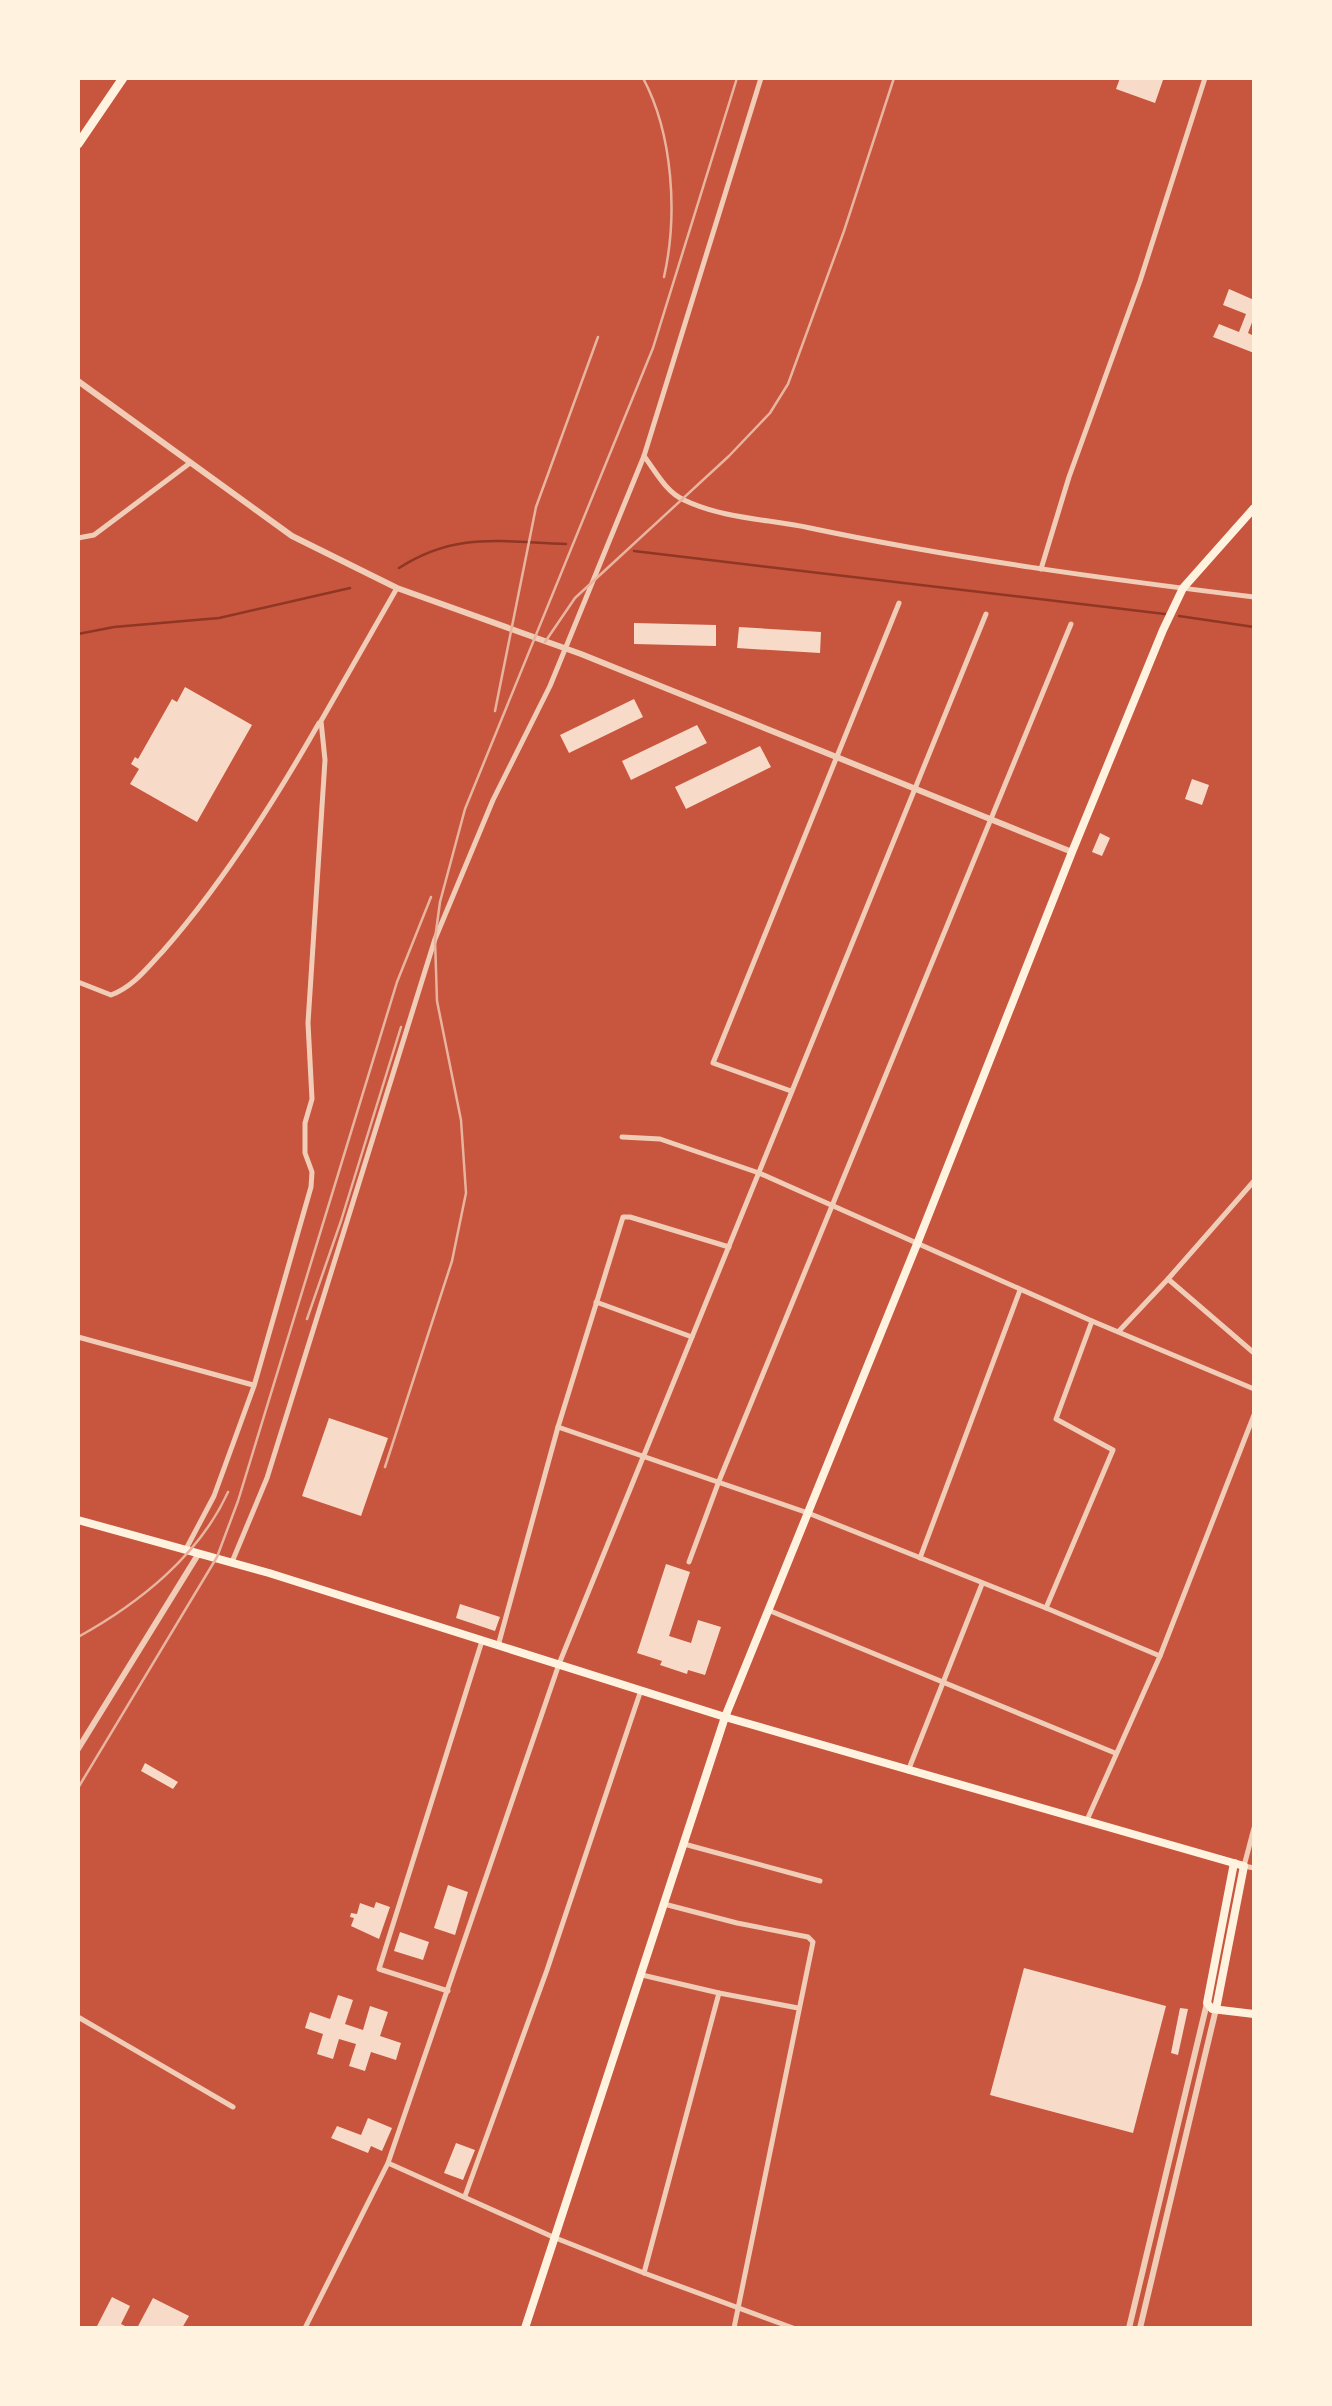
<svg xmlns="http://www.w3.org/2000/svg" width="1332" height="2406" font-family="'Roboto Condensed',sans-serif">
<rect width="100%" height="100%" fill="#c8553d"/>
<g fill="none" stroke-linecap="round" stroke-linejoin="round">
<g stroke="#8f3625" stroke-width="2.5">
<path d="M 634,551 L 1165,614"/>
<path d="M 399,568 C 456,531 502,542 566,544"/>
<path d="M 1179,616 L 1254,627"/>
<path d="M 78,634 L 114,627 L 219,618 L 350,588"/>
</g>
</g>
<g fill="#f7dbc8">
<path d="M 1120,78 L 1155,78 L 1163,80 L 1155,103 L 1116,89 Z"/>
<path d="M 1229,289 L 1254,300 L 1254,317 L 1248,333 L 1254,336 L 1254,353 L 1213,337 L 1219,324 L 1239,332 L 1246,314 L 1223,305 Z"/>
<path d="M 634,623 L 716,625 L 716,646 L 634,644 Z"/>
<path d="M 739,627 L 821,632 L 820,653 L 737,648 Z"/>
<path d="M 185,687 L 252,725 L 197,822 L 130,784 L 139,769 L 131,764 L 135,757 L 138,759 L 172,699 L 177,702 Z"/>
<path d="M 634,699 L 643,717 L 569,753 L 560,735 Z"/>
<path d="M 697,725 L 707,743 L 631,780 L 622,761 Z"/>
<path d="M 760,746 L 771,767 L 686,809 L 675,787 Z"/>
<path d="M 1192,779 L 1209,785 L 1202,805 L 1185,799 Z"/>
<path d="M 1100,833 L 1110,838 L 1102,856 L 1092,852 Z"/>
<path d="M 329,1418 L 388,1438 L 361,1516 L 302,1496 Z"/>
<path d="M 666,1564 L 690,1572 L 669,1636 L 691,1643 L 698,1620 L 721,1627 L 705,1675 L 688,1670 L 687,1674 L 660,1665 L 662,1661 L 637,1653 Z"/>
<path d="M 460,1604 L 500,1617 L 495,1631 L 456,1618 Z"/>
<path d="M 145,1763 L 178,1782 L 173,1789 L 141,1771 Z"/>
<path d="M 448,1885 L 468,1892 L 455,1935 L 434,1928 Z"/>
<path d="M 376,1902 L 390,1907 L 379,1939 L 351,1926 L 354,1918 L 350,1917 L 351,1913 L 357,1914 L 360,1903 L 374,1908 Z"/>
<path d="M 400,1932 L 429,1942 L 423,1960 L 394,1951 Z"/>
<path d="M 1024,1968 L 1166,2006 L 1133,2133 L 990,2095 Z"/>
<path d="M 338,1995 L 353,2000 L 345,2024 L 363,2030 L 370,2006 L 388,2012 L 380,2036 L 401,2043 L 396,2060 L 371,2052 L 365,2071 L 349,2066 L 356,2044 L 339,2039 L 333,2059 L 317,2054 L 323,2034 L 305,2028 L 310,2012 L 330,2019 Z"/>
<path d="M 1180,2008 L 1188,2009 L 1178,2055 L 1171,2053 Z"/>
<path d="M 368,2118 L 392,2128 L 382,2151 L 371,2146 L 368,2153 L 331,2138 L 337,2126 L 361,2135 Z"/>
<path d="M 456,2143 L 475,2150 L 463,2180 L 444,2173 Z"/>
<path d="M 112,2297 L 130,2306 L 121,2324 L 129,2328 L 96,2328 Z"/>
<path d="M 153,2298 L 189,2316 L 182,2328 L 137,2328 Z"/>
</g>
<g fill="none" stroke-linecap="round" stroke-linejoin="round">
<g stroke="#f1ccb7" stroke-width="5">
<path d="M 761,78 L 644,456 C 656,472 666,492 684,500 C 723,519 769,519 810,528 C 957,559 1106,579 1254,597"/>
<path d="M 78,538 L 94,535 L 190,463"/>
<path d="M 1041,569 L 1069,477 L 1140,281 L 1205,78"/>
<path d="M 78,982 L 111,995 C 133,987 147,968 163,951 C 223,883 274,802 319,723"/>
<path d="M 791,1091 L 713,1063 L 899,603"/>
<path d="M 622,1137 L 660,1139 L 759,1173 L 1092,1321 L 1254,1389"/>
<path d="M 1168,1279 L 1254,1353"/>
<path d="M 596,1302 L 692,1337"/>
<path d="M 1119,1331 L 1168,1279 L 1254,1181"/>
<path d="M 78,1337 L 253,1385"/>
<path d="M 558,1427 L 808,1513 L 1046,1608 L 1160,1656"/>
<path d="M 186,1549 L 214,1496 L 254,1386 L 311,1187 L 312,1172 L 305,1153 L 305,1123 L 312,1099 L 308,1023 L 325,760 L 321,721 L 397,588"/>
<path d="M 920,1558 L 1020,1290"/>
<path d="M 232,1562 L 267,1478 L 435,939 L 493,800 L 550,686 L 644,456"/>
<path d="M 689,1562 L 719,1481 L 1071,624"/>
<path d="M 1046,1608 L 1113,1450 L 1056,1419 L 1092,1321"/>
<path d="M 768,1610 L 1115,1753"/>
<path d="M 498,1646 L 558,1427 L 623,1217 L 630,1217 L 729,1247"/>
<path d="M 908,1771 L 982,1584"/>
<path d="M 1087,1820 L 1160,1656 L 1254,1415"/>
<path d="M 1254,1828 L 1244,1866 L 1254,1868"/>
<path d="M 684,1844 L 820,1881"/>
<path d="M 664,1904 L 737,1923 L 808,1937 L 813,1942 L 734,2328"/>
<path d="M 642,1975 L 719,1993 L 798,2008"/>
<path d="M 448,1991 L 379,1969 L 482,1641"/>
<path d="M 78,2017 L 233,2107"/>
<path d="M 388,2163 L 553,2237 L 644,2273 L 793,2328"/>
<path d="M 465,2196 L 547,1970 L 641,1690"/>
<path d="M 644,2273 L 719,1993"/>
<path d="M 305,2328 L 388,2163 L 559,1664 L 986,614"/>
</g>
<g stroke="#f1ccb7" stroke-width="6">
<path d="M 78,381 L 292,536 L 397,588 L 581,654 L 1072,852"/>
<path d="M 78,1749 L 199,1553"/>
<path d="M 1129,2328 L 1207,2003"/>
<path d="M 1140,2328 L 1216,2009"/>
</g>
<g stroke="#fff3e0" stroke-width="8">
<path d="M 78,1520 L 269,1573 L 725,1717 L 1244,1866 L 1216,2009"/>
<path d="M 1234,1863 L 1207,2003 L 1212,2009 L 1254,2014"/>
<path d="M 525,2328 L 725,1717 L 917,1244 L 1072,852 L 1163,630 L 1183,588 L 1254,508"/>
</g>
<path stroke="#fff3e0" stroke-width="9" d="M 78,144 L 123,78"/>
<g stroke="#e9b49f" stroke-width="2.5">
<path d="M 643,78 C 673,134 678,215 664,277"/>
<path d="M 545,642 L 575,598 L 729,456 L 770,413 L 788,384 L 844,231 L 894,78"/>
<path d="M 495,711 L 536,507 L 598,337"/>
<path d="M 307,1319 L 341,1221 L 401,1027"/>
<path d="M 385,1467 L 452,1261 L 466,1193 L 461,1120 L 437,1001 L 435,939 L 440,902 L 465,809 L 653,348 L 737,78"/>
<path d="M 78,1637 C 138,1604 199,1556 228,1492"/>
<path d="M 78,1788 L 217,1557 L 238,1501 L 397,982 L 431,897"/>
</g>
</g>
<rect width="1332" height="2406" fill="none" stroke="#fff3e0" stroke-width="160"/>
</svg>
